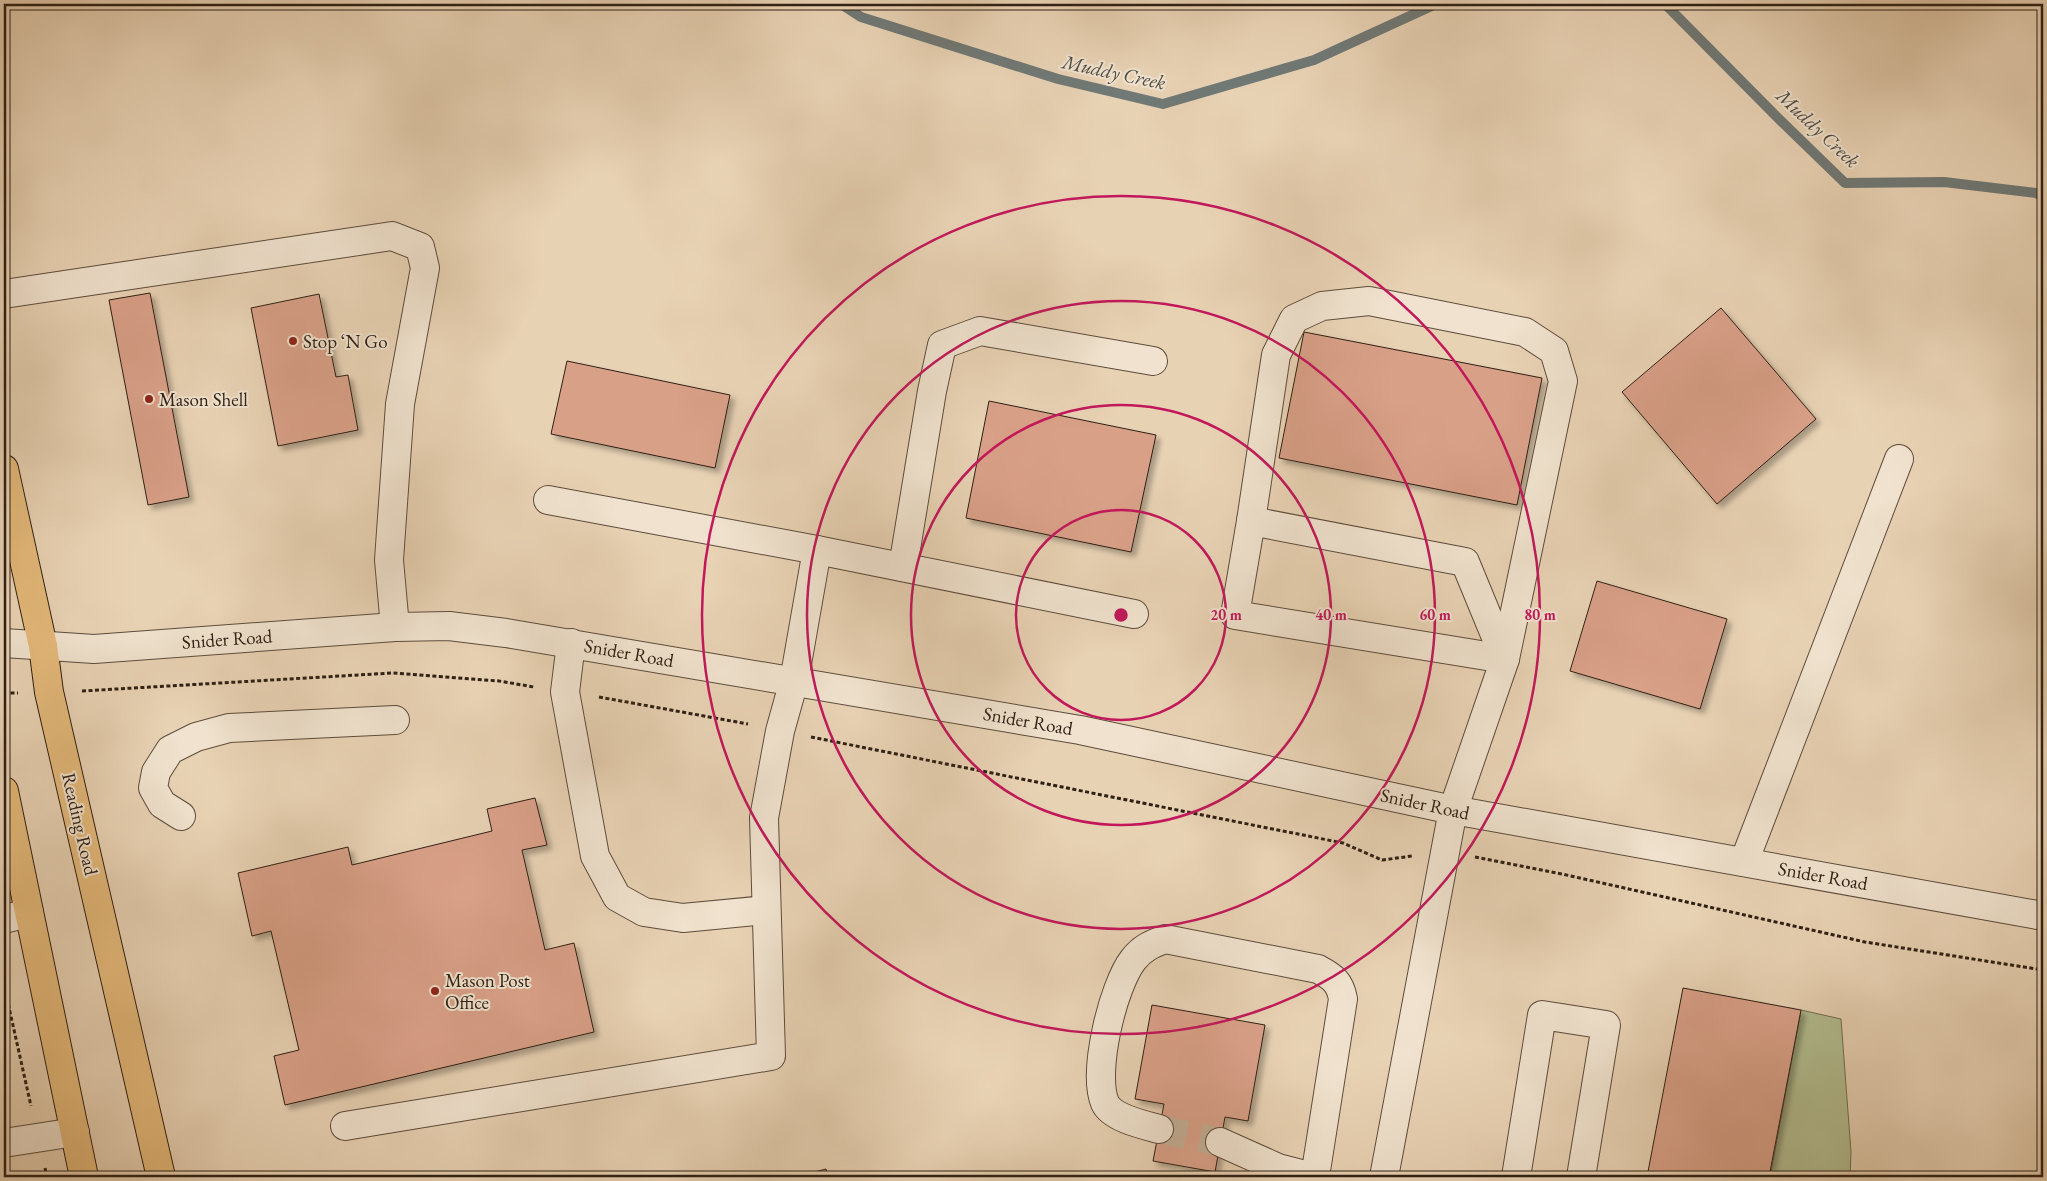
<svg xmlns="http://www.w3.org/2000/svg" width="2047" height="1181" font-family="'EB Garamond',serif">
<defs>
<filter id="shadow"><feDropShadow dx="4.5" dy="4.5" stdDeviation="2.5" flood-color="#0004"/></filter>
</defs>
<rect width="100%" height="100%" fill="#e8d2b4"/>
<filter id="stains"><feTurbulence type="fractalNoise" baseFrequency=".004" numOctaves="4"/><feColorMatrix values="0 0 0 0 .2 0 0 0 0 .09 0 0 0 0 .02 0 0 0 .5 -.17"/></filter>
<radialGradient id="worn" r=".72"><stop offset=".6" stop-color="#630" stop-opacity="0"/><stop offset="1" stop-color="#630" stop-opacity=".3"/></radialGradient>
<path fill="#b2bd90" stroke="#706e52" d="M 1801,1010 L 1841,1019 L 1851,1152 L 1850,1177 L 1770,1177 Z"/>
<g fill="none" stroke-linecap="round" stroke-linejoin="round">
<g stroke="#707976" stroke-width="10">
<path d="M 841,4 L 861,17 L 1058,79 L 1163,104 L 1314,60 L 1436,4"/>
<path d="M 1665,4 L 1778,118 L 1845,183 L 1944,182 L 2036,193 L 2043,197"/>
</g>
</g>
<g fill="#d9a088" stroke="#2f2014" filter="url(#shadow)">
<path d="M 150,293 L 189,497 L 148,505 L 109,300 Z"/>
<path d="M 319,294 L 336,377 L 348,375 L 358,430 L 278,446 L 251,308 Z"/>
<path d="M 1721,308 L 1816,419 L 1717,504 L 1622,392 Z"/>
<path d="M 1304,332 L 1542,378 L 1517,505 L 1279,458 Z"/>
<path d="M 567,361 L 730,395 L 715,468 L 551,434 Z"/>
<path d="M 989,401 L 1156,435 L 1131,552 L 966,518 Z"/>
<path d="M 1597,581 L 1727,619 L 1700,709 L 1570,671 Z"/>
<path d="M 535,798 L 547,845 L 522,850 L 545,950 L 574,943 L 594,1032 L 285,1105 L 274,1056 L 299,1050 L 271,931 L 252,936 L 238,873 L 348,847 L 352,865 L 492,831 L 487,809 Z"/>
<path d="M 1683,988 L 1801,1010 L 1769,1177 L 1647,1177 Z"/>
<path d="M 1152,1005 L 1265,1025 L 1248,1121 L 1225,1117 L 1215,1172 L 1153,1161 L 1164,1104 L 1135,1099 Z"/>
<path d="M 826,1169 L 828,1177 L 795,1177 Z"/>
</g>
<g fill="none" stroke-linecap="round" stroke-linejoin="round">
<path stroke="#c3ae94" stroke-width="28" stroke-dasharray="28 14" stroke-linecap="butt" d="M 1159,1129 L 1220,1142"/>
<g stroke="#5d4c3c" stroke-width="30">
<g id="minor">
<path d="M 4,294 L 392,236 L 420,247 L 425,268 L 400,404 L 389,560 L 395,627"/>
<path d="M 548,500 L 817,550 L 1134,614"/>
<path d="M 1251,521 L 1465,562 L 1505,659"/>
<path d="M 903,567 L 932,391 L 942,345 L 980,331 L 1153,361"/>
<path d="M 4,643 L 94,649 L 395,627 L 449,626 L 506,633 L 1080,730 L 1453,810 L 2043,916"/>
<path d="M 571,643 L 565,692 L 595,856 L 617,897 L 644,912 L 683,918 L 766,910"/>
<path d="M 181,816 L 162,804 L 153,788 L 156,772 L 170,750 L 196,737 L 229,728 L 395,720"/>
<path d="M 1744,862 L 1899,459"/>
<path d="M 4,919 L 29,913"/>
<path d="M 345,1126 L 771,1056 L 764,818 L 780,731 L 794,681 L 817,550"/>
<path d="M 1159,1129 C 1144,1125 1112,1118 1105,1103 C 1092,1072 1113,986 1133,960 C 1142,948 1152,944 1165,939 L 1318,969 C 1333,977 1340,982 1343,999 L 1315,1177"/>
<path d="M 1220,1142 L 1278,1168 L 1313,1177"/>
<path d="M 4,1143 L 75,1132"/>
<path d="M 1384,1177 L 1453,810 L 1505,659 L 1563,381 L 1554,351 L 1525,332 L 1369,301 L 1322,306 L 1294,319 L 1276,355 L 1251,521 L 1235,615 L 1505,659"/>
<path d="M 1516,1177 L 1542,1015 L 1606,1025 L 1581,1177"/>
</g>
</g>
<g stroke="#2f2014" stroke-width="30">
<g id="major">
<path d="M 4,469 L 43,646 L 49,692 L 161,1177"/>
<path d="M 4,791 L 84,1177"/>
</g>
</g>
<g stroke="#2f2014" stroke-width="3" stroke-dasharray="4 2.5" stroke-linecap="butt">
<path d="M 82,691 L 393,673 L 499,681 L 534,687"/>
<path d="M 4,693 L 18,693"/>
<path d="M 599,697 L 748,724"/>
<path d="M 811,737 L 1343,843 L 1382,860 L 1412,856"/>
<path d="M 1475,857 L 1562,874 L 1865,942 L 2043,970"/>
<path d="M 4,985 L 31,1106"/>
<path d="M 45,1168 L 47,1177"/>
</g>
<use href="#minor" stroke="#f0e2ce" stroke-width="28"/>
<use href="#major" stroke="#e4b97a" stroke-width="28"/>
</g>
<g fill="none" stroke="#c2185b" stroke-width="2.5">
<circle cx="1121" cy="615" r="105"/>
<circle cx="1121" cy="615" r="210"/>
<circle cx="1121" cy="615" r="314"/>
<circle cx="1121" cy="615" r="419"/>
</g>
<g fill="#8f2418" stroke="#f0e2ce" stroke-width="2">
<circle cx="293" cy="341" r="5"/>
<circle cx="149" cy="399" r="5"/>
<circle cx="435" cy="991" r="5"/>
</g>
<g text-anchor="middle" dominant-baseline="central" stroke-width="4" stroke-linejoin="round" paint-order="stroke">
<g font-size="19" fill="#2f2014" stroke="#f0e2ce" text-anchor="start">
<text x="303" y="341">Stop ‘N Go</text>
<text x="159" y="399">Mason Shell</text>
<text x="445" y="980">Mason Post<tspan x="445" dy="22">Office</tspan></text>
</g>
<g font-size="19" fill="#2f2014" stroke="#f0e2ce">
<text transform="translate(227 639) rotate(-4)">Snider Road</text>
<text transform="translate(629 653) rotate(10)">Snider Road</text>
<text transform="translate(1028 721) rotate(10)">Snider Road</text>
<text transform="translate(1425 804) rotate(12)">Snider Road</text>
<text transform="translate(80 824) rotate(77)">Reading Road</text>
<text transform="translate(1823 876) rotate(10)">Snider Road</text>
</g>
<g font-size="20" font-style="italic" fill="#4f4d45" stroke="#f0e2ce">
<text transform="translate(1114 72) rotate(12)">Muddy Creek</text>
<text transform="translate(1818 128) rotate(43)">Muddy Creek</text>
</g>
</g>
<circle cx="1121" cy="615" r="8" fill="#c2185b" stroke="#f0e2ce" stroke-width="2.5"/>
<g font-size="15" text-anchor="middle" font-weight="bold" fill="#c2185b" stroke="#f0e2ce" stroke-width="4" stroke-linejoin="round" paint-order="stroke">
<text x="1226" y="620">20 m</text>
<text x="1331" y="620">40 m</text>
<text x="1435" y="620">60 m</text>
<text x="1540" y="620">80 m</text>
</g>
<rect width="2047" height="1181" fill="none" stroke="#e8d2b4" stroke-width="20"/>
<rect x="5" y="5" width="2037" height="1171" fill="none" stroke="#2f2014" stroke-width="2.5"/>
<rect x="10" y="10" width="2027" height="1161" fill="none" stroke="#2f2014"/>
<rect width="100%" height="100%" filter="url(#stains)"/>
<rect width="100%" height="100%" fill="url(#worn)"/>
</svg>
